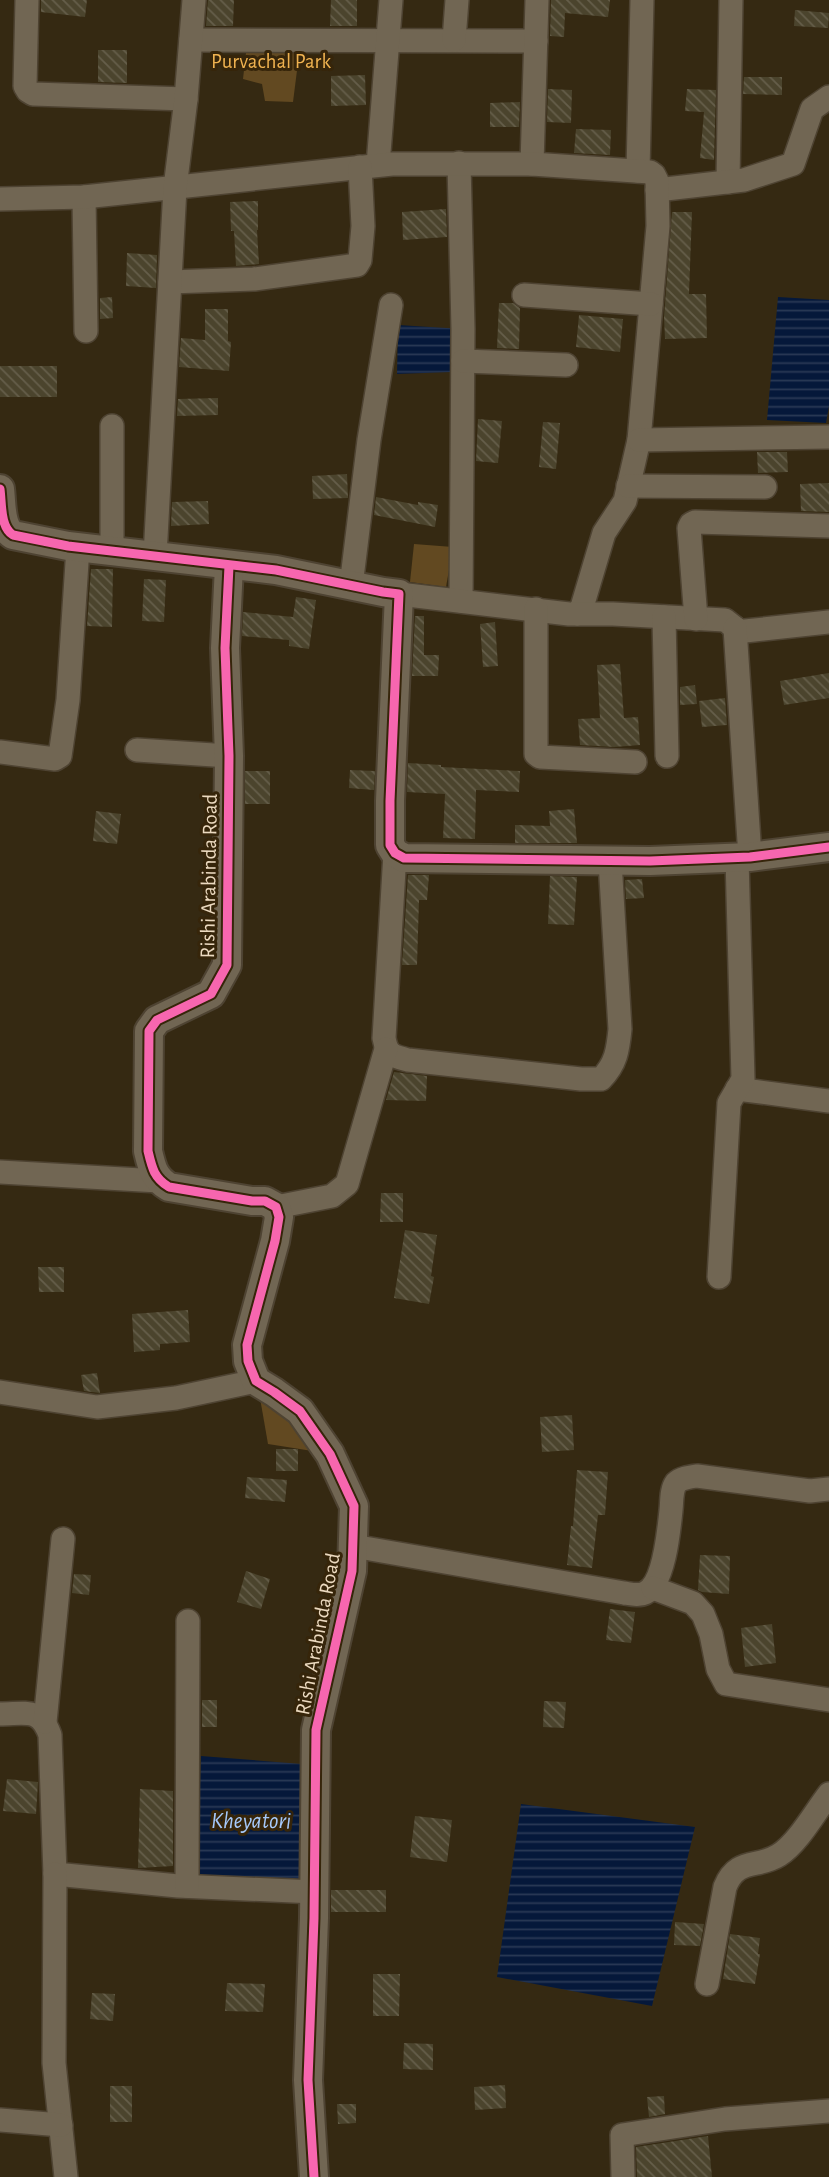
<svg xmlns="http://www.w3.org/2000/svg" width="829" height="2177" font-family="'Alegreya Sans',sans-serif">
<defs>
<pattern id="water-rules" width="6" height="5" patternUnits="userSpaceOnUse" patternTransform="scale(1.75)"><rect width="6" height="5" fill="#05183a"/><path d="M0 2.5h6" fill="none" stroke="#2a3955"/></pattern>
<pattern id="building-back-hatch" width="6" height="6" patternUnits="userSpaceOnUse" patternTransform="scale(1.75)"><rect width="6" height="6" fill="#4b442d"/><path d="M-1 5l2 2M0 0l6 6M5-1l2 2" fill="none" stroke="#655e4a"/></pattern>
</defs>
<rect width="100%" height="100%" fill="#352912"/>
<g fill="#624921">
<path d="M 248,35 L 301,39 L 293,102 L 265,101 L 262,84 L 243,79 Z"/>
<path d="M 414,544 L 453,547 L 446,587 L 410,582 Z"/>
<path d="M 274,1392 L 325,1453 L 268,1444 L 260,1398 Z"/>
</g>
<g fill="url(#water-rules)">
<path d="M 778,297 L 829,300 L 829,406 L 826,423 L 767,420 Z"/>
<path d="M 398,325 L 463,329 L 452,372 L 397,374 Z"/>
<path d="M 201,1756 L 302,1764 L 302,1880 L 197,1877 Z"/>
<path d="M 521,1804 L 695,1827 L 652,2006 L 497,1977 Z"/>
</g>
<g fill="url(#building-back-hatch)">
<path d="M 41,0 L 87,0 L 85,17 L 41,12 Z"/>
<path d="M 208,0 L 234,0 L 233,26 L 206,26 Z"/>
<path d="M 331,0 L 357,0 L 357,26 L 330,26 Z"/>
<path d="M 551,0 L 610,0 L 608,17 L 565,13 L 564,37 L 550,36 Z"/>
<path d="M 795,10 L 829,13 L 828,28 L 794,26 Z"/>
<path d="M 98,50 L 127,50 L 127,83 L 98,82 Z"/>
<path d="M 365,75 L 366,105 L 331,106 L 331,76 Z"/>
<path d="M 744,77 L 782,77 L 782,95 L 743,94 Z"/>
<path d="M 548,89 L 572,90 L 571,123 L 547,122 Z"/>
<path d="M 687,89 L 716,90 L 714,160 L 700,158 L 704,112 L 685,111 Z"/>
<path d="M 520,102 L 519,127 L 490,127 L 490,103 Z"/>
<path d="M 576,129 L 611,130 L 610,155 L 574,153 Z"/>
<path d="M 258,201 L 258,230 L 257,230 L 259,264 L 236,266 L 234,231 L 231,231 L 230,202 Z"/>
<path d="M 446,209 L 447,237 L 403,240 L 402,212 Z"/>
<path d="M 672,212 L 692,212 L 689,294 L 706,294 L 707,338 L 665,339 L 664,317 Z"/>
<path d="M 127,253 L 157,255 L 156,288 L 126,286 Z"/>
<path d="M 112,297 L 113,318 L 100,319 L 100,298 Z"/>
<path d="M 499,303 L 513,303 L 520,308 L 519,349 L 497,348 Z"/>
<path d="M 205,309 L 228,309 L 228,341 L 231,342 L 229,371 L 179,367 L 181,338 L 205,340 Z"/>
<path d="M 579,315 L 623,319 L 620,352 L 576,347 Z"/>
<rect x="0" y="366" width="57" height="31"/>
<path d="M 218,398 L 218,415 L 177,416 L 178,399 Z"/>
<path d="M 478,419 L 502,421 L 498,463 L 476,461 Z"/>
<path d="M 543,422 L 560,423 L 556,469 L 539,467 Z"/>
<path d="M 757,452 L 787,452 L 788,472 L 758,473 Z"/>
<path d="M 347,474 L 348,498 L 313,499 L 312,476 Z"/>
<path d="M 829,483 L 829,512 L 801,511 L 800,484 Z"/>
<path d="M 376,497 L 418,505 L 418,502 L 438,505 L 435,527 L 374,515 Z"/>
<path d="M 208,501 L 209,524 L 171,526 L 172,502 Z"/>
<path d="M 91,569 L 113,569 L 112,627 L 87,626 Z"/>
<path d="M 144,579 L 166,580 L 164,622 L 142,621 Z"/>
<path d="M 296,597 L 316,600 L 309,649 L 289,646 L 289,640 L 242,636 L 243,612 L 293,617 Z"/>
<path d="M 415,616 L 424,616 L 424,655 L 439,655 L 438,676 L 412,676 Z"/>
<path d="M 495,622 L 498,666 L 483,667 L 480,624 Z"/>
<path d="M 620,664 L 624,718 L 638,717 L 640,745 L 614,747 L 580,745 L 578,719 L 600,718 L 597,665 Z"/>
<path d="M 829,673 L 829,698 L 784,705 L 780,681 Z"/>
<path d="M 695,685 L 697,704 L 680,705 L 680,687 Z"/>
<path d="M 725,698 L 727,725 L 702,727 L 699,701 Z"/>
<path d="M 408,763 L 441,765 L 441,767 L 520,771 L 519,792 L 476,790 L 475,839 L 443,838 L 445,794 L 407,792 Z"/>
<path d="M 350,770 L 375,771 L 374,790 L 349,788 Z"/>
<rect x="245" y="771" width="25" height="33"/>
<path d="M 574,809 L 577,843 L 515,843 L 515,825 L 550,826 L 549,811 Z"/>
<path d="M 96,811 L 121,814 L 117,844 L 93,841 Z"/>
<path d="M 408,875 L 429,875 L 427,900 L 419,900 L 417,965 L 402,965 Z"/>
<path d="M 550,876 L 577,877 L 574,925 L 548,924 Z"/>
<path d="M 642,879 L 644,898 L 626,899 L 625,880 Z"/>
<path d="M 394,1072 L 427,1076 L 426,1101 L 386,1100 Z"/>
<path d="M 381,1193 L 403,1193 L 403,1222 L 380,1222 Z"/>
<path d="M 405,1230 L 437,1235 L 431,1276 L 434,1277 L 429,1304 L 394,1298 Z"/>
<path d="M 38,1267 L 64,1267 L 64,1292 L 39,1292 Z"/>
<path d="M 188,1310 L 190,1342 L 160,1344 L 160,1350 L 134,1352 L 132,1314 Z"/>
<path d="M 97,1373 L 100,1393 L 84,1391 L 81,1375 Z"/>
<path d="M 572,1415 L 574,1450 L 542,1452 L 540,1417 Z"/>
<rect x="276" y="1449" width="22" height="22"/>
<path d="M 577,1470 L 608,1472 L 605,1515 L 598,1515 L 592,1568 L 567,1565 L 571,1526 L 573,1526 Z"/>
<path d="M 247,1477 L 287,1480 L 285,1502 L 245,1498 Z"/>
<path d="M 700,1555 L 730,1556 L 729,1594 L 702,1592 L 698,1590 Z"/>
<path d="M 246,1571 L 270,1579 L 261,1609 L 237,1602 Z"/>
<path d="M 74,1574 L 91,1575 L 89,1595 L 72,1593 Z"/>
<path d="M 610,1609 L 635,1612 L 631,1643 L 606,1640 Z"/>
<path d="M 772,1624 L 776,1663 L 745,1667 L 741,1628 Z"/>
<rect x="202" y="1700" width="15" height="27"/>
<path d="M 544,1701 L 566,1702 L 564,1728 L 543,1727 Z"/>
<path d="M 7,1779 L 38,1782 L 36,1814 L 3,1811 Z"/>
<path d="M 140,1789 L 173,1791 L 173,1866 L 138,1868 Z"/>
<path d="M 415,1816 L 452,1820 L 447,1862 L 410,1857 Z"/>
<rect x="331" y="1890" width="55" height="22"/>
<path d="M 675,1922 L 704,1924 L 700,1946 L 674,1945 Z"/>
<path d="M 730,1934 L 760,1938 L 758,1954 L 760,1954 L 755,1984 L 723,1979 Z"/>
<path d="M 373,1974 L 400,1974 L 399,2016 L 373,2016 Z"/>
<path d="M 227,1983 L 265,1984 L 263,2012 L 225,2011 Z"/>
<path d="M 92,1993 L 115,1994 L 113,2021 L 90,2019 Z"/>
<path d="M 404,2043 L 433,2044 L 433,2070 L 403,2069 Z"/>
<path d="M 505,2085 L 506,2108 L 475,2110 L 474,2087 Z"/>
<rect x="110" y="2086" width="22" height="36"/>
<path d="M 664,2096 L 665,2114 L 649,2117 L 647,2097 Z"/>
<path d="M 337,2104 L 356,2104 L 356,2123 L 338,2124 Z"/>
<path d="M 708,2136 L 712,2177 L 637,2177 L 636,2147 Z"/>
</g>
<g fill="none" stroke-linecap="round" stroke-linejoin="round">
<g stroke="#4e4332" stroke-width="26">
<g id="minor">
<path d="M 27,0 L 25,86 L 28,91 L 33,94 L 186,99"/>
<path d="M 191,40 L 536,41"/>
<path d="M 454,40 L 457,0"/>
<path d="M 459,163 L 463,329 L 461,601"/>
<path d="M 532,164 L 537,0"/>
<path d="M 378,165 L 391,0"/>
<path d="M 638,171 L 642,0"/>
<path d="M 728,182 L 731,0"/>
<path d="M 657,190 L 744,180 L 793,164 L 812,109 L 829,97"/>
<path d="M 84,197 L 86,331"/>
<path d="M 0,199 L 84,197 L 392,164 L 532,164 L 650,172 L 654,175 L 657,181 L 658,226 L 639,440 L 625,501 L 604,533 L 582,607 L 577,614"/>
<path d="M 170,282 L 254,279 L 357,265 L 360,260 L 363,226 L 360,167"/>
<path d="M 524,295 L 651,304"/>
<path d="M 463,361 L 566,365"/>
<path d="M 112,426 L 112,551"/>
<path d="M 639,440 L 829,437"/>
<path d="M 628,486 L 765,487"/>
<path d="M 155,556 L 175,188 L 186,99 L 194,0"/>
<path d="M 351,586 L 369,440 L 391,305"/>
<path d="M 399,594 L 569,614 L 613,614 L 725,620 L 739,631 L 745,631 L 829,622"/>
<path d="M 536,609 L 536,754 L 540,757 L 635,762"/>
<path d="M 664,617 L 667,756"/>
<path d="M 696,619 L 689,528 L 691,524 L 695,522 L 829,526"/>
<path d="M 735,628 L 750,857"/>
<path d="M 137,750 L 229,756"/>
<path d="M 0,752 L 55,759 L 60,756 L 68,700 L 78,547"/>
<path d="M 395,853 L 384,1038 C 387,1055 392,1056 408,1060 L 581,1079 L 601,1079 C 616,1064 618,1050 620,1029 L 610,861"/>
<path d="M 737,1089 L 829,1101"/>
<path d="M 0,1172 L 159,1181"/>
<path d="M 276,1207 L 332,1196 L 347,1184 L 386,1049"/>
<path d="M 719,1277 L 729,1103 L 743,1079 L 737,858"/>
<path d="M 0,1392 L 97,1407 L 176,1398 L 256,1381"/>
<path d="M 353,1546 L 624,1593 C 631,1594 639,1596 645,1593 C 664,1584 669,1530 671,1510 C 672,1502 671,1490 676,1483 C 681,1478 690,1477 697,1476 L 810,1491 L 829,1489"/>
<path d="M 653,1588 L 693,1603 L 703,1614 L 711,1634 L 718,1669 L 726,1684 L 829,1700"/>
<path d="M 0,1714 C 26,1714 40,1707 50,1735 L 55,1874 L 178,1886 L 315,1892"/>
<path d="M 45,1722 L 63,1539"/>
<path d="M 55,1874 L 54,2063 L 66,2177"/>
<path d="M 187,1886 L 188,1621"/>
<path d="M 707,1984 L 725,1887 C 737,1857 757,1869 779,1855 C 798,1843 815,1812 829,1794"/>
<path d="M 0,2120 L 61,2125"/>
<path d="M 623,2177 L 622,2135 L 725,2119 L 829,2111"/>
</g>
</g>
<g stroke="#4e4332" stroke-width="32">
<g id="tertiary">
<path d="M 0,489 C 2,504 0,527 13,535 L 68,546 L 276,570 L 383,592 L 399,594 L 390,801 L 390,845 L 395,853 L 404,858 L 650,861 L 750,857 L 829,847"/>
<path d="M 229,566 L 225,648 L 229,756 L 227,965 L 211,994 L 157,1020 L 149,1031 L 148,1151 C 152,1168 154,1178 169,1187 L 252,1201 L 265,1201 L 276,1207 L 279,1217 L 275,1241 L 247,1345 L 248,1361 L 256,1381 L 274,1392 L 300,1411 L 330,1454 L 354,1506 L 352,1571 L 316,1730 L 314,1918 L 308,2080 L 314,2177"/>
</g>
</g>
<use href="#minor" stroke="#716653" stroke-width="23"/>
<use href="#tertiary" stroke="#716653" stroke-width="28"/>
<g stroke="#36250a" stroke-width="13">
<g id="cycleway">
<path d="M 0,489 C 2,504 0,527 13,535 L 68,546 L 276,570 L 383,592 L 399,594 L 390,801 L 390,845 L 395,853 L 404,858 L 650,861 L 750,857 L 829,847"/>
<path d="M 229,566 L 225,648 L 229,756 L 227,965 L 211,994 L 157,1020 L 149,1031 L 148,1151 C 152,1168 154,1178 169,1187 L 252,1201 L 265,1201 L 276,1207 L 279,1217 L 275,1241 L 247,1345 L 248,1361 L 256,1381 L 274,1392 L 300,1411 L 330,1454 L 354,1506 L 352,1571 L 316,1730 L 314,1918 L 308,2080 L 314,2177"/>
</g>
</g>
<use href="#cycleway" stroke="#f766af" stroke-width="9"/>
</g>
<g text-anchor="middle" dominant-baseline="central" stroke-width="6" stroke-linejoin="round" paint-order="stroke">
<g font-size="21" fill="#efb250" stroke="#36250a">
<text x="271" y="61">Purvachal Park</text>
</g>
<g font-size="21" fill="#ecdac0" stroke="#36250a">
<text transform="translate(209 876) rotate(-89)">Rishi Arabinda Road</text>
<text transform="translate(318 1634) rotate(-79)">Rishi Arabinda Road</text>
</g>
<g font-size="23" font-style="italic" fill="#a5c9fb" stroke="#36250a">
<text x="251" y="1821">Kheyatori</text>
</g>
</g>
</svg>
